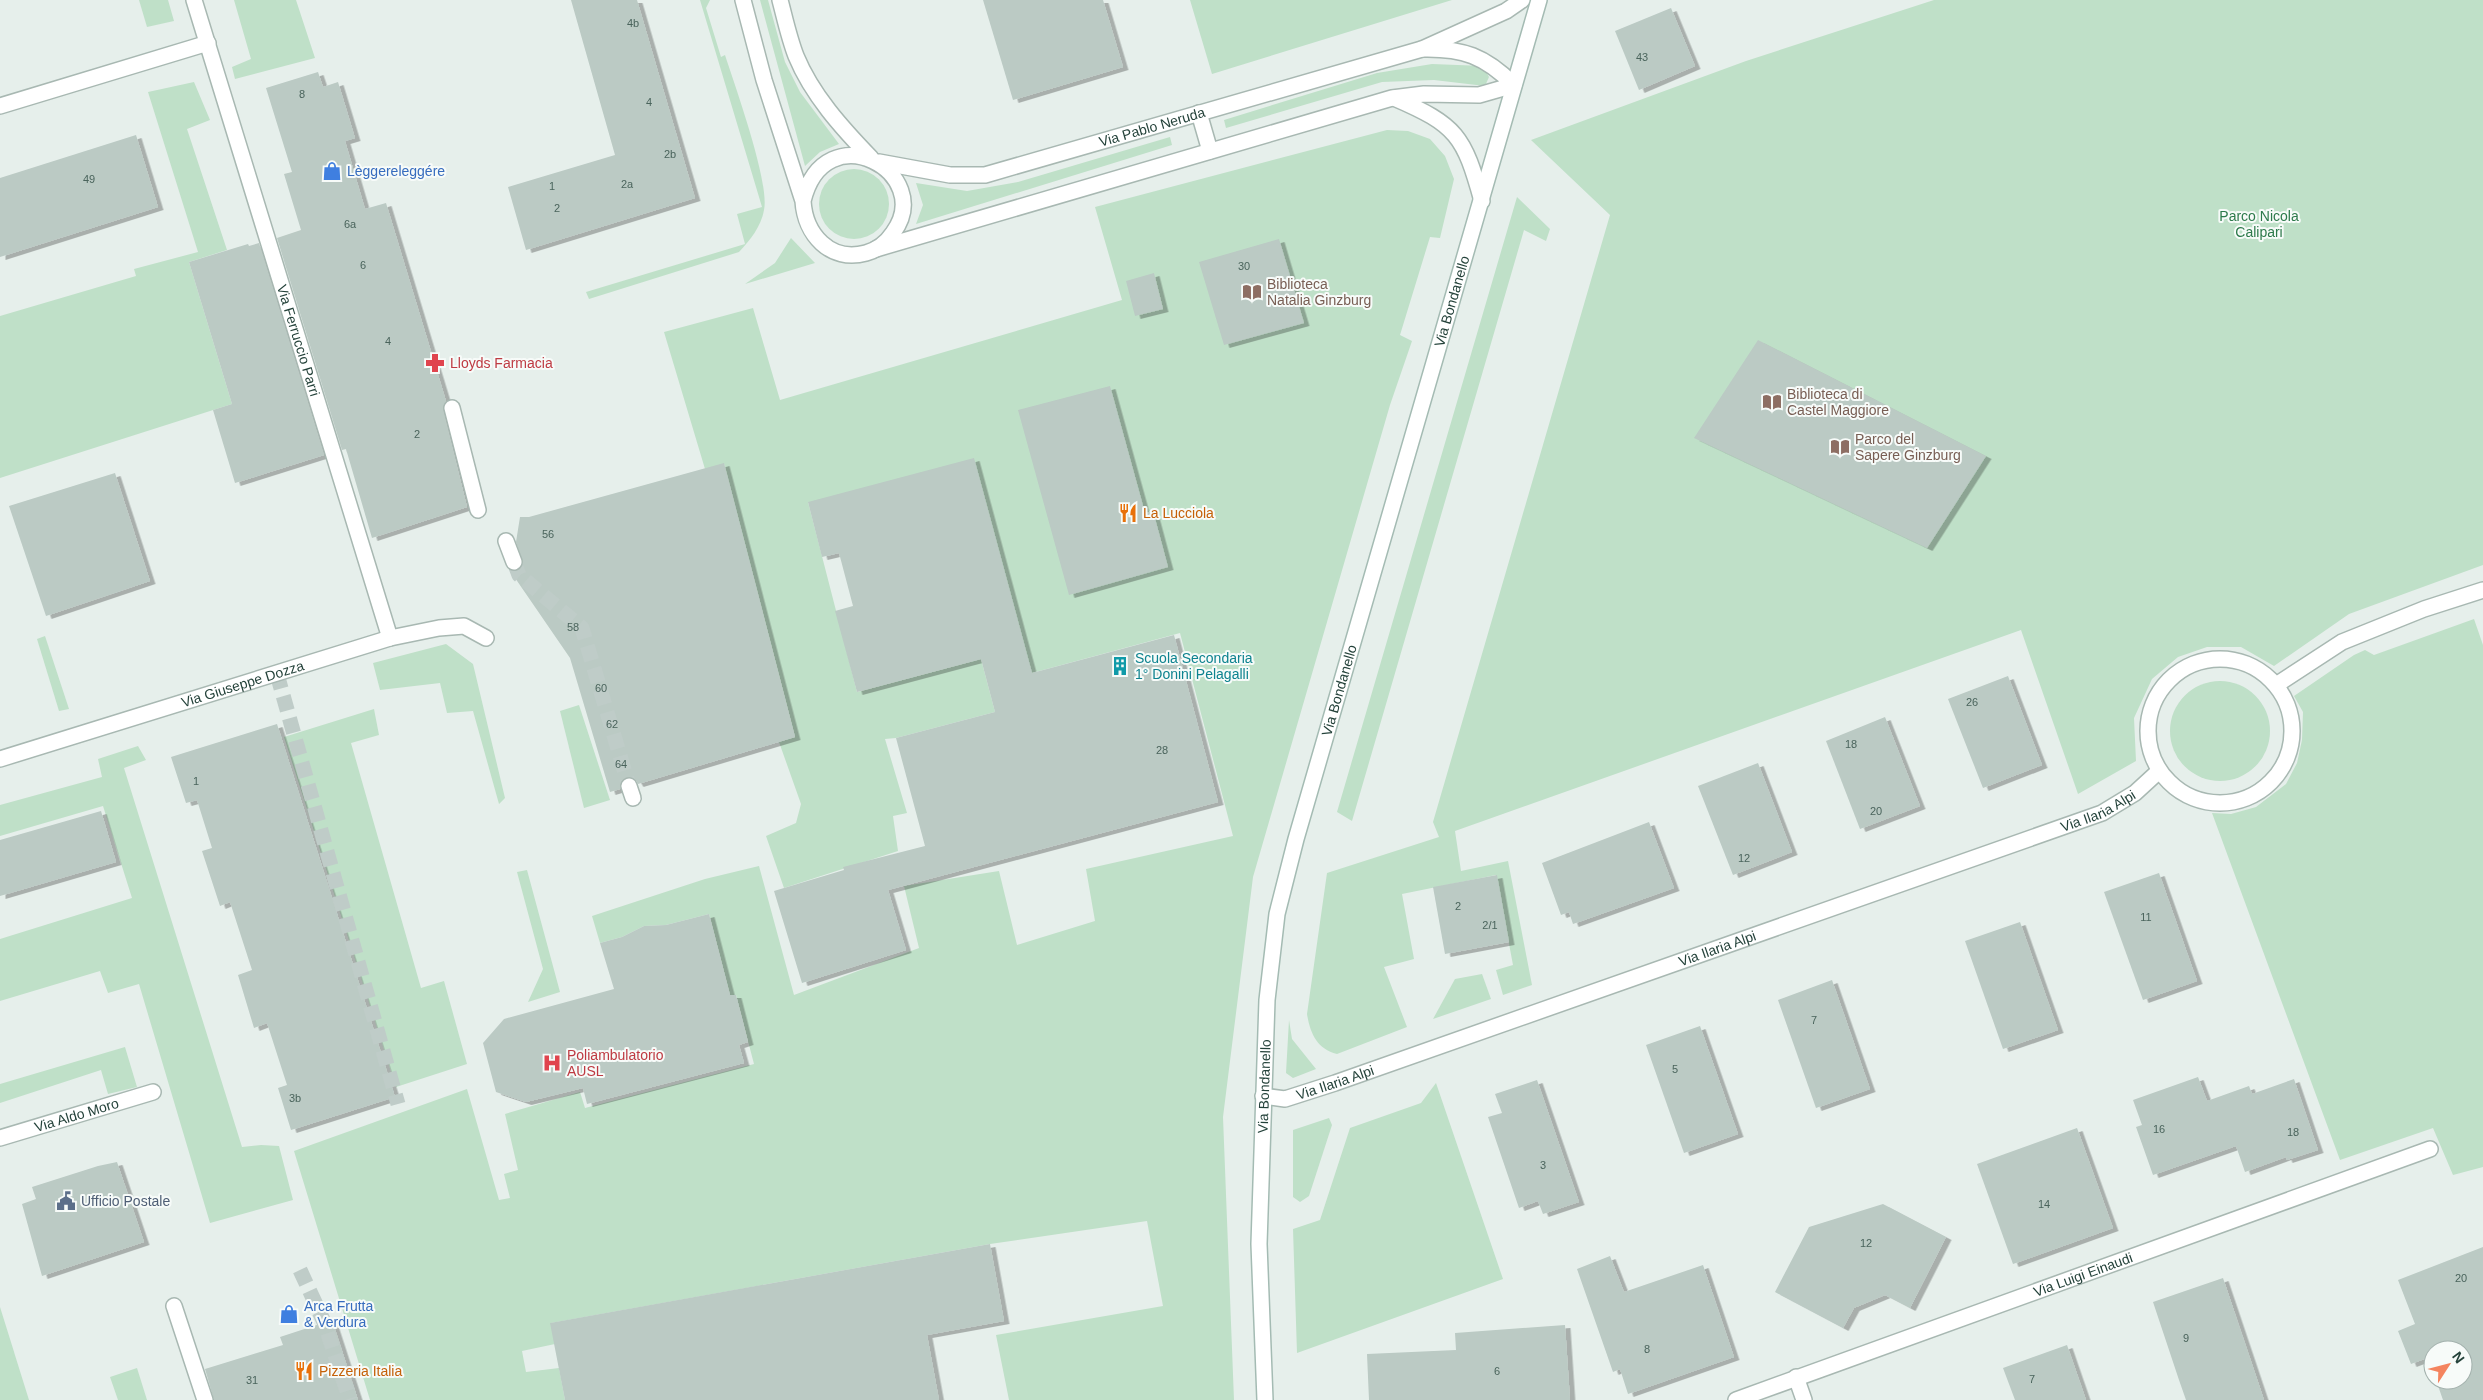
<svg xmlns="http://www.w3.org/2000/svg" width="2483" height="1400" font-family="Helvetica,sans-serif">
<defs>
<filter id="shadow"><feDropShadow dx="5.5" dy="3" stdDeviation="0" flood-color="#0004"/></filter>
</defs>
<rect width="100%" height="100%" fill="#e6efeb"/>
<g fill="#bfe0c8">
<path d="M 139,0 L 168,0 L 174,21 L 147,27 Z"/>
<path d="M 234,0 L 296,0 L 315,58 L 235,79 L 232,67 L 251,59 Z"/>
<path d="M 700,0 L 710,0 L 706,8 L 721,57 L 725,55 C 735,86 770,183 764,210 C 761,227 750,240 739,252 L 589,299 L 586,292 L 745,244 L 737,214 L 762,207 Z"/>
<path d="M 760,0 L 768,0 L 785,62 L 800,92 L 839,144 L 820,152 L 805,166 Z"/>
<path d="M 1190,0 L 1452,0 L 1212,74 Z"/>
<path d="M 1934,0 L 2483,0 L 2483,565 L 2349,614 L 2274,666 L 2241,647 L 2207,647 L 2178,657 L 2152,679 L 2134,718 L 2136,761 L 2078,794 L 2021,630 L 1455,831 L 1461,871 L 1508,861 L 1532,985 L 1503,995 L 1496,970 L 1513,965 L 1496,875 L 1402,894 L 1414,959 L 1384,967 L 1407,1027 L 1337,1054 C 1317,1049 1310,1033 1307,1014 L 1327,873 L 1439,837 L 1433,822 L 1610,215 L 1531,140 L 1746,61 Z"/>
<path d="M 1432,64 L 1483,66 L 1489,77 L 1485,86 L 1434,80 L 1382,82 L 1226,128 L 1224,120 L 1377,73 Z"/>
<path d="M 194,82 L 210,120 L 187,129 L 227,250 L 189,262 L 232,404 L 0,478 L 0,316 L 136,276 L 134,269 L 198,252 L 148,92 Z"/>
<path d="M 1387,130 L 1408,131 L 1430,139 L 1445,156 L 1454,179 L 1440,238 L 1430,237 L 1400,335 L 1412,341 L 1390,405 L 1253,877 L 1223,1117 L 1234,1400 L 1009,1400 L 996,1335 L 1163,1306 L 1147,1221 L 990,1244 L 551,1323 L 555,1344 L 522,1351 L 526,1372 L 559,1368 L 565,1400 L 370,1400 L 294,1151 L 467,1089 L 499,1200 L 510,1198 L 504,1174 L 518,1170 L 505,1114 L 580,1092 L 585,1108 L 754,1064 L 736,995 L 730,995 L 709,914 L 666,925 L 644,926 L 622,937 L 600,943 L 592,916 L 705,879 L 759,866 L 794,995 L 919,948 L 904,886 L 999,871 L 1017,945 L 1095,921 L 1086,869 L 1233,836 L 1180,633 L 1032,673 L 808,502 L 857,692 L 981,659 L 995,712 L 896,738 L 885,739 L 907,813 L 893,816 L 898,851 L 784,888 L 766,836 L 796,823 L 801,804 L 779,742 L 795,737 L 724,464 L 705,469 L 664,332 L 753,308 L 780,400 L 1122,300 L 1095,207 Z"/>
<path d="M 1170,137 L 1172,145 L 916,224 L 923,205 L 916,183 L 967,191 L 1018,182 Z"/>
<circle cx="854" cy="204" r="35"/>
<path d="M 1517,197 L 1550,229 L 1546,241 L 1524,230 L 1352,821 L 1337,812 Z"/>
<path d="M 791,238 L 815,263 L 745,284 L 775,263 Z"/>
<path d="M 2474,619 L 2483,645 L 2483,1167 L 2453,1175 L 2433,1128 L 2340,1160 L 2212,813 L 2231,814 L 2256,807 L 2286,784 L 2297,763 L 2302,740 L 2303,712 L 2294,696 L 2354,655 L 2365,650 L 2374,655 Z"/>
<path d="M 45,636 L 69,709 L 59,711 L 37,639 Z"/>
<path d="M 446,644 L 473,664 L 505,798 L 499,804 L 473,711 L 447,713 L 440,683 L 380,690 L 373,663 Z"/>
<circle cx="2220" cy="731" r="50"/>
<path d="M 579,705 L 610,800 L 584,808 L 560,711 Z"/>
<path d="M 374,709 L 379,735 L 351,743 L 421,988 L 444,981 L 467,1064 L 396,1087 L 284,737 Z"/>
<path d="M 138,746 L 146,760 L 124,768 L 242,1147 L 261,1145 L 279,1146 L 293,1200 L 210,1223 L 139,984 L 108,993 L 100,971 L 0,1001 L 0,939 L 132,898 L 103,806 L 0,836 L 0,805 L 102,777 L 98,759 Z"/>
<path d="M 527,870 L 560,992 L 528,1002 L 543,969 L 517,872 Z"/>
<path d="M 1482,974 L 1491,999 L 1433,1019 L 1455,979 Z"/>
<path d="M 1289,1020 L 1292,1039 L 1316,1069 L 1293,1078 L 1286,1073 Z"/>
<path d="M 125,1047 L 137,1087 L 108,1094 L 101,1070 L 0,1103 L 0,1084 Z"/>
<path d="M 1436,1083 L 1503,1279 L 1297,1353 L 1293,1229 L 1320,1220 L 1350,1128 L 1421,1103 Z"/>
<path d="M 1329,1118 L 1332,1125 L 1309,1196 L 1300,1202 L 1293,1197 L 1293,1130 Z"/>
<path d="M 0,1307 L 29,1400 L 0,1400 Z"/>
<path d="M 137,1368 L 147,1400 L 118,1400 L 110,1377 Z"/>
</g>
<g fill="#bbcac4" filter="url(#shadow)">
<path d="M 571,0 L 637,0 L 695,198 L 526,250 L 508,187 L 615,155 Z"/>
<path d="M 983,0 L 1103,0 L 1123,67 L 1013,100 Z"/>
<path d="M 1671,8 L 1695,66 L 1639,90 L 1615,31 Z"/>
<path d="M 318,72 L 323,87 L 338,82 L 355,138 L 345,141 L 365,209 L 386,203 L 446,401 L 443,410 L 467,507 L 372,538 L 346,449 L 342,450 L 277,238 L 301,230 L 284,174 L 292,172 L 266,88 Z"/>
<path d="M 136,135 L 158,207 L 0,257 L 0,178 Z"/>
<path d="M 1279,239 L 1304,323 L 1224,345 L 1199,262 Z"/>
<path d="M 259,243 L 324,455 L 235,483 L 213,410 L 232,404 L 189,262 L 248,244 L 249,246 Z"/>
<path d="M 1154,273 L 1163,309 L 1135,316 L 1126,281 Z"/>
<path d="M 1758,340 L 1986,456 L 1927,548 L 1694,438 Z"/>
<path d="M 1110,386 L 1145,513 L 1153,511 L 1168,567 L 1069,595 L 1018,410 Z"/>
<path d="M 974,458 L 1032,673 L 1174,635 L 1218,802 L 888,890 L 906,950 L 802,983 L 774,891 L 844,870 L 843,867 L 925,846 L 896,738 L 995,712 L 981,659 L 857,692 L 835,611 L 853,606 L 839,553 L 822,557 L 808,502 Z"/>
<path d="M 724,463 L 795,737 L 638,784 L 635,779 L 627,777 L 622,780 L 620,789 L 610,792 L 570,658 L 513,575 L 513,571 L 521,568 L 523,563 L 516,542 L 520,517 L 529,517 Z"/>
<path d="M 115,473 L 150,581 L 46,616 L 9,506 Z"/>
<path d="M 2008,676 L 2042,765 L 1983,788 L 1948,699 Z"/>
<path d="M 1885,717 L 1920,806 L 1860,829 L 1826,741 Z"/>
<path d="M 277,724 L 395,1097 L 291,1130 L 278,1088 L 287,1085 L 267,1023 L 254,1028 L 238,975 L 252,970 L 230,902 L 220,906 L 202,851 L 212,848 L 197,800 L 186,803 L 171,757 Z"/>
<path d="M 1758,763 L 1792,852 L 1733,875 L 1698,786 Z"/>
<path d="M 101,811 L 116,862 L 0,896 L 0,840 Z"/>
<path d="M 1649,822 L 1674,888 L 1573,924 L 1569,912 L 1561,915 L 1542,863 Z"/>
<path d="M 2159,873 L 2197,981 L 2143,1000 L 2104,892 Z"/>
<path d="M 1497,875 L 1509,942 L 1445,954 L 1433,887 Z"/>
<path d="M 709,914 L 730,995 L 736,995 L 748,1042 L 739,1045 L 744,1063 L 587,1104 L 583,1088 L 526,1102 L 496,1092 L 483,1043 L 504,1019 L 614,989 L 600,943 L 622,937 L 644,926 L 666,925 Z"/>
<path d="M 2020,922 L 2058,1030 L 2003,1049 L 1965,941 Z"/>
<path d="M 1832,980 L 1870,1089 L 1816,1108 L 1778,1000 Z"/>
<path d="M 1700,1026 L 1738,1134 L 1684,1153 L 1646,1045 Z"/>
<path d="M 2198,1077 L 2207,1101 L 2249,1086 L 2252,1094 L 2294,1079 L 2318,1150 L 2287,1160 L 2286,1157 L 2245,1172 L 2236,1146 L 2153,1175 L 2136,1127 L 2142,1125 L 2133,1100 Z"/>
<path d="M 1537,1080 L 1579,1202 L 1543,1214 L 1538,1201 L 1519,1208 L 1488,1117 L 1502,1113 L 1495,1094 Z"/>
<path d="M 2077,1128 L 2113,1228 L 2013,1264 L 1977,1164 Z"/>
<path d="M 117,1162 L 144,1242 L 42,1276 L 22,1204 L 36,1199 L 32,1187 L 98,1166 Z"/>
<path d="M 1883,1204 L 1946,1237 L 1910,1308 L 1885,1295 L 1854,1308 L 1843,1328 L 1775,1292 L 1809,1227 Z"/>
<path d="M 990,1244 L 1004,1321 L 927,1335 L 939,1400 L 565,1400 L 550,1323 Z"/>
<path d="M 2483,1247 L 2483,1400 L 2443,1400 L 2436,1380 L 2463,1380 L 2463,1350 L 2433,1350 L 2433,1373 L 2427,1358 L 2411,1364 L 2398,1331 L 2415,1324 L 2398,1280 Z"/>
<path d="M 1610,1256 L 1624,1292 L 1703,1265 L 1734,1357 L 1628,1394 L 1620,1369 L 1613,1372 L 1577,1269 Z"/>
<path d="M 2223,1278 L 2264,1400 L 2186,1400 L 2179,1380 L 2153,1302 Z"/>
<path d="M 332,1320 L 358,1400 L 214,1400 L 205,1369 L 283,1345 L 280,1337 Z"/>
<path d="M 1565,1325 L 1570,1400 L 1369,1400 L 1367,1354 L 1456,1350 L 1455,1333 Z"/>
<path d="M 2067,1345 L 2086,1400 L 2015,1400 L 2003,1368 Z"/>
</g>
<g fill="none" stroke-linecap="round" stroke-linejoin="round">
<g stroke="#bfccc8" stroke-width="15" stroke-dasharray="15 8" stroke-linecap="butt">
<path d="M 514,562 L 519,575 L 582,628 L 629,786"/>
<path d="M 277,674 L 398,1104"/>
<path d="M 300,1270 L 324,1322 L 350,1400"/>
</g>
<g stroke="#a8b8b2" stroke-width="18">
<g id="street">
<path id="s1" d="M 194,0 L 390,638"/>
<path d="M 743,0 L 764,80 L 803,201 C 805,234 830,263 866,253 C 877,250 887,242 893,233 C 937,173 825,111 803,201"/>
<path d="M 780,0 C 785,19 789,38 796,56 C 812,95 842,128 871,158"/>
<path d="M 1394,98 C 1457,125 1464,136 1482,201"/>
<path d="M 0,106 L 208,43"/>
<path d="M 1199,113 L 1210,151"/>
<path id="s2" d="M 879,162 L 950,175 L 985,175 L 1422,49 L 1506,11 L 1522,0"/>
<path d="M 876,249 L 1392,98 L 1424,94 L 1479,95 L 1514,85 C 1485,56 1463,48 1422,49"/>
<path d="M 452,408 L 478,510"/>
<path d="M 506,541 L 514,562"/>
<circle cx="2220" cy="731" r="72"/>
<path d="M 2276,685 L 2342,642 L 2424,609 L 2483,590"/>
<path id="s3" d="M 0,759 L 390,638 L 439,628 L 464,626 L 486,638"/>
<path d="M 629,786 L 633,798"/>
<path id="s4" d="M 1263,1096 L 1285,1099 L 1335,1083 L 2102,813 L 2135,793 L 2159,771"/>
<path id="s5" d="M 0,1138 L 153,1092"/>
<path d="M 174,1306 L 205,1400"/>
<path d="M 1796,1377 L 1804,1400"/>
<path id="s6" d="M 1736,1400 L 2430,1149"/>
</g>
</g>
<g stroke="#a4bbb3" stroke-width="18">
<g id="secondary">
<path id="s7" d="M 1265,1400 L 1259,1244 L 1267,1000 L 1277,914 L 1296,839 L 1539,0"/>
</g>
</g>
<use href="#street" stroke="#fff" stroke-width="15"/>
<use href="#secondary" stroke="#fff" stroke-width="15"/>
</g>
<defs>
<g id="shop-bare" transform="scale(1.5)"><path d="M-5-2.5h2.3a2.7 3.5 0 0 1 5.4 0H5L5.5 6h-11ZM-1.5-2.5h3a1.5 2.3 0 0 0-3 0Z" fill="#3f7fe0" stroke="#f7fbf9" stroke-width="2.5" paint-order="stroke"/></g>
<g id="library-bare" transform="scale(1.5)"><path d="M-6-4Q-3-5.5-.7-3.5V5Q-3 3-6 4ZM6-4Q3-5.5 .7-3.5V5Q3 3 6 4Z" fill="#8d6e63" stroke="#f7fbf9" stroke-width="2.5" paint-order="stroke"/></g>
<g id="pharmacy-bare" transform="scale(1.5)"><path d="M-2-6h4v4h4v4h-4v4h-4v-4h-4v-4h4Z" fill="#e0444e" stroke="#f7fbf9" stroke-width="2.5" paint-order="stroke"/></g>
<g id="restaurant-bare" transform="scale(1.5)"><path d="M-5-6h1v4h1v-4h1v4h1v-4h1v5L-1.5 .5V6h-2V.5L-5-1ZM5-6V6H3V1.5H1.5Q1.5-4 5-6Z" fill="#e8710a" stroke="#f7fbf9" stroke-width="2.5" paint-order="stroke"/></g>
<g id="building-bare" transform="scale(1.5)"><path d="M-4-6H4V6H1V3H-1V6H-4ZM-2.5-4.3h1.7v1.8h-1.7ZM.8-4.3h1.7v1.8H.8ZM-2.5-1h1.7V.8h-1.7ZM.8-1h1.7V.8H.8Z" fill="#0f9aa8" stroke="#f7fbf9" stroke-width="2.5" paint-order="stroke"/></g>
<g id="hospital-bare" transform="scale(1.5)"><path d="M-5-5h3v3.5h4V-5h3V5h-3V1.5h-4V5h-3Z" fill="#e0444e" stroke="#f7fbf9" stroke-width="2.5" paint-order="stroke"/></g>
<g id="civic-bare" transform="scale(1.5)"><path d="M-.6-6.5H3V-4.5H.6V-3L4-1V1h2V6H-6V1h2V-1L-.6-3ZM-1.2 2.5V6h2.4V2.5Z" fill="#5c6f8a" stroke="#f7fbf9" stroke-width="2.5" paint-order="stroke"/></g>
</defs>
<g fill-rule="evenodd">
<use href="#shop-bare" x="332" y="171"/>
<use href="#library-bare" x="1252" y="292"/>
<use href="#pharmacy-bare" x="435" y="363"/>
<use href="#library-bare" x="1772" y="402"/>
<use href="#library-bare" x="1840" y="447"/>
<use href="#restaurant-bare" x="1128" y="513"/>
<use href="#building-bare" x="1120" y="666"/>
<use href="#hospital-bare" x="552" y="1063"/>
<use href="#civic-bare" x="66" y="1201"/>
<use href="#shop-bare" x="289" y="1314"/>
<use href="#restaurant-bare" x="304" y="1371"/>
</g>
<g text-anchor="middle" dominant-baseline="central" stroke-width="4" stroke-linejoin="round" paint-order="stroke">
<g font-size="11" fill="#4a645c">
<text x="633" y="23">4b</text>
<text x="1642" y="57">43</text>
<text x="302" y="94">8</text>
<text x="649" y="102">4</text>
<text x="670" y="154">2b</text>
<text x="89" y="179">49</text>
<text x="627" y="184">2a</text>
<text x="552" y="186">1</text>
<text x="557" y="208">2</text>
<text x="350" y="224">6a</text>
<text x="363" y="265">6</text>
<text x="1244" y="266">30</text>
<text x="388" y="341">4</text>
<text x="417" y="434">2</text>
<text x="548" y="534">56</text>
<text x="573" y="627">58</text>
<text x="601" y="688">60</text>
<text x="1972" y="702">26</text>
<text x="612" y="724">62</text>
<text x="1851" y="744">18</text>
<text x="1162" y="750">28</text>
<text x="621" y="764">64</text>
<text x="196" y="781">1</text>
<text x="1876" y="811">20</text>
<text x="1744" y="858">12</text>
<text x="1458" y="906">2</text>
<text x="2146" y="917">11</text>
<text x="1490" y="925">2/1</text>
<text x="1814" y="1020">7</text>
<text x="1675" y="1069">5</text>
<text x="295" y="1098">3b</text>
<text x="2159" y="1129">16</text>
<text x="2293" y="1132">18</text>
<text x="1543" y="1165">3</text>
<text x="2044" y="1204">14</text>
<text x="1866" y="1243">12</text>
<text x="2461" y="1278">20</text>
<text x="2186" y="1338">9</text>
<text x="1647" y="1349">8</text>
<text x="1497" y="1371">6</text>
<text x="2032" y="1379">7</text>
<text x="252" y="1380">31</text>
</g>
<g font-size="14" fill="#24423a" stroke="#f7fbf9">
<text stroke="none"><textPath href="#s2" startOffset="281">Via Pablo Neruda</textPath></text>
<text stroke="none"><textPath href="#s7" startOffset="1124">Via Bondanello</textPath></text>
<text stroke="none"><textPath href="#s1" startOffset="356">Via Ferruccio Parri</textPath></text>
<text stroke="none"><textPath href="#s3" startOffset="254">Via Giuseppe Dozza</textPath></text>
<text stroke="none"><textPath href="#s7" startOffset="719">Via Bondanello</textPath></text>
<text stroke="none"><textPath href="#s4" startOffset="885">Via Ilaria Alpi</textPath></text>
<text stroke="none"><textPath href="#s4" startOffset="480">Via Ilaria Alpi</textPath></text>
<text stroke="none"><textPath href="#s4" startOffset="75">Via Ilaria Alpi</textPath></text>
<text stroke="none"><textPath href="#s7" startOffset="314">Via Bondanello</textPath></text>
<text stroke="none"><textPath href="#s5" startOffset="80">Via Aldo Moro</textPath></text>
<text stroke="none"><textPath href="#s6" startOffset="369">Via Luigi Einaudi</textPath></text>
</g>
<g font-size="14" fill="#366cbe" stroke="#f7fbf9" text-anchor="start">
<text x="347" y="171">Lèggereleggére</text>
<text x="304" y="1306">Arca Frutta<tspan x="304" dy="16">&amp; Verdura</tspan></text>
</g>
<g font-size="14" fill="#2d7a4b" stroke="#f7fbf9">
<text x="2259" y="216">Parco Nicola<tspan x="2259" dy="16">Calipari</tspan></text>
</g>
<g font-size="14" fill="#785e54" stroke="#f7fbf9" text-anchor="start">
<text x="1267" y="284">Biblioteca<tspan x="1267" dy="16">Natalia Ginzburg</tspan></text>
<text x="1787" y="394">Biblioteca di<tspan x="1787" dy="16">Castel Maggiore</tspan></text>
<text x="1855" y="439">Parco del<tspan x="1855" dy="16">Sapere Ginzburg</tspan></text>
</g>
<g font-size="14" fill="#be3a42" stroke="#f7fbf9" text-anchor="start">
<text x="450" y="363">Lloyds Farmacia</text>
<text x="567" y="1055">Poliambulatorio<tspan x="567" dy="16">AUSL</tspan></text>
</g>
<g font-size="14" fill="#c56008" stroke="#f7fbf9" text-anchor="start">
<text x="1143" y="513">La Lucciola</text>
<text x="319" y="1371">Pizzeria Italia</text>
</g>
<g font-size="14" fill="#0d838f" stroke="#f7fbf9" text-anchor="start">
<text x="1135" y="658">Scuola Secondaria<tspan x="1135" dy="16">1° Donini Pelagalli</tspan></text>
</g>
<g font-size="14" fill="#4e5e75" stroke="#f7fbf9" text-anchor="start">
<text x="81" y="1201">Ufficio Postale</text>
</g>
</g>
<g transform="translate(2448 1365) rotate(54)"><circle r="24" fill="#f7fbf9" stroke="#a3b1ad"/>
<path d="M0-4L9 19L0 12L-9 19Z" fill="#f4845f"/>
<text y="-8" font-size="14" font-weight="bold" text-anchor="middle" fill="#24423a">N</text>
</g>
</svg>
